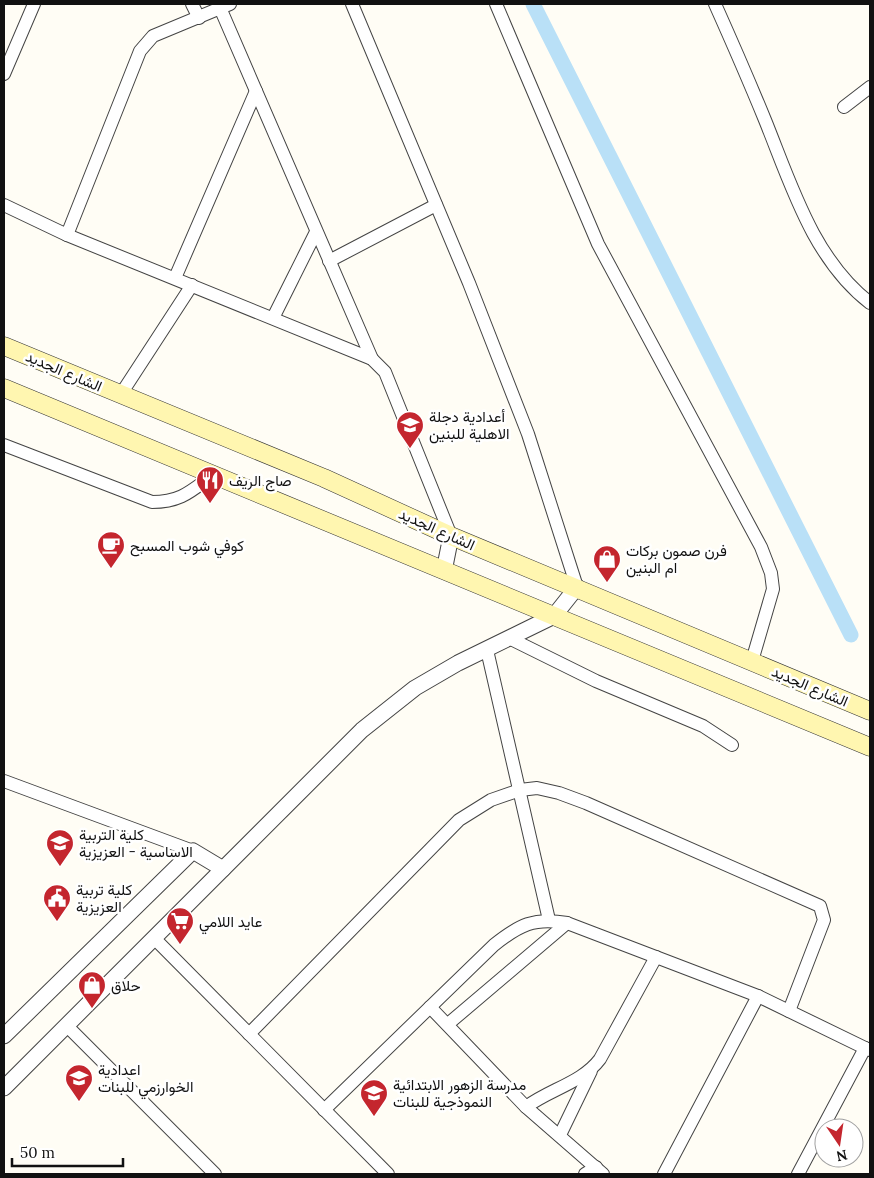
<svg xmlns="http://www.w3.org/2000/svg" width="874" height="1178" font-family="Lora,Vazirmatn,serif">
<rect width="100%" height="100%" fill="#fffdf5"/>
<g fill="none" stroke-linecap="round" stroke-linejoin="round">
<path stroke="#b9e0f7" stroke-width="15" d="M 533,4 L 851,635"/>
<g stroke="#444" stroke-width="14">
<g id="minor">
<path d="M 192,4 L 199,18"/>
<path d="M 352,4 L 469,283 L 528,434 L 577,587"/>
<path d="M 496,4 L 598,244 L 761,547 L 771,573 L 773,589 L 752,661"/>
<path d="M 715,4 C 732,42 749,81 765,120 C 791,184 813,259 870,303"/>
<path d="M 221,10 L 372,359"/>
<path d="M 4,74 L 34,4"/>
<path d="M 844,107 L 870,87"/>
<path d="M 4,205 L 67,235 L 140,51 L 153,36 L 230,4"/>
<path d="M 67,235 L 372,359 L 385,372 L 451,536"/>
<path d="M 329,261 L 436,205"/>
<path d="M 175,278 L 256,91"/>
<path d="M 273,318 L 316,232"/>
<path d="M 121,394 L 192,285"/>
<path d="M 4,445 L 152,502 C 181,502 191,491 213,475"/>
<path d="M 511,639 L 596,681 L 703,726 L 732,745"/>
<path d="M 487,650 L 549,920"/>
<path d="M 4,781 L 193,851"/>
<path d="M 154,938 L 388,1174"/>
<path d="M 430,1007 L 526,1107 C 550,1089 582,1083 600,1059 L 656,957"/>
<path d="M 448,1024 L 567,923"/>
<path d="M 67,1026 L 215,1174"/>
<path d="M 249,1034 L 459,820 L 491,800 L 520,790 L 537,788 L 559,793 L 586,803 L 820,906 L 824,920 L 789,1011"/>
<path d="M 526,1107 L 603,1174"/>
<path d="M 324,1110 L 494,945 C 519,925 534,917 567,923 L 758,996 L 865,1048"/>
<path d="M 560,1135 L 591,1071"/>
<path d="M 585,1174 L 596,1167"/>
<path d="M 664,1174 L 758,996"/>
<path d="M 798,1174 L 865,1048 L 870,1050"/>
</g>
</g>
<g stroke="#444" stroke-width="17">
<g id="tertiary">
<path d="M 444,571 L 451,536"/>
<path d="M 4,1036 L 193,851 L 223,869"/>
<path d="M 4,1088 L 362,730 L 415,688 L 458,663 L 554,616 L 577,587"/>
</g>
</g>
<g stroke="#333" stroke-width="19">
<g id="secondary">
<path d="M 4,346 L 324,478 L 451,536 L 870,711"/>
<path d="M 4,388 L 870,747"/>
</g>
</g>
<use href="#minor" stroke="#fff" stroke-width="12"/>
<use href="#tertiary" stroke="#fff" stroke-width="15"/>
<use href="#secondary" stroke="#fff6b0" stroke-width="18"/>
</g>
<defs>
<g id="school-pin" transform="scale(1.4375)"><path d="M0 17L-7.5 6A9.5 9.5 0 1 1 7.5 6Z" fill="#c4262e" stroke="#fff"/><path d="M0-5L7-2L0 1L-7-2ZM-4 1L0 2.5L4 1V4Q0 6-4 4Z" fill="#fff"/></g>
<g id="restaurant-pin" transform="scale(1.4375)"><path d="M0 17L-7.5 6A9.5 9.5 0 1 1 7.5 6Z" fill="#c4262e" stroke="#fff"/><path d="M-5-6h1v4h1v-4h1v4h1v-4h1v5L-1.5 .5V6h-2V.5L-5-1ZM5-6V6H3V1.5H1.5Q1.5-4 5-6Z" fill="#fff"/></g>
<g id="cafe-pin" transform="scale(1.4375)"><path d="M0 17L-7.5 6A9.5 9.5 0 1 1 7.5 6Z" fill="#c4262e" stroke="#fff"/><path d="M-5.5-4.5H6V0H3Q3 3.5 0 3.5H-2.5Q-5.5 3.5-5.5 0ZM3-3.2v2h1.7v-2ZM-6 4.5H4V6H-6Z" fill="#fff"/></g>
<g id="shop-pin" transform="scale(1.4375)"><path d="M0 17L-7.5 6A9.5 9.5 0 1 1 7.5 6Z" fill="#c4262e" stroke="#fff"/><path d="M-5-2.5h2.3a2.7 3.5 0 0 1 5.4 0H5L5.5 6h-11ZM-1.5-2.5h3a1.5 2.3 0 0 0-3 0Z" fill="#fff"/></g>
<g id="university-pin" transform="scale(1.4375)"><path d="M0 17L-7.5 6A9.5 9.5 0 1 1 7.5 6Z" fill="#c4262e" stroke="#fff"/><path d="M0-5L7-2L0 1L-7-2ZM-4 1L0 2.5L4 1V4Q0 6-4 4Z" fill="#fff"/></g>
<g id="civic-pin" transform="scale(1.4375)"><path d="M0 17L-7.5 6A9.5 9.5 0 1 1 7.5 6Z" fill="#c4262e" stroke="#fff"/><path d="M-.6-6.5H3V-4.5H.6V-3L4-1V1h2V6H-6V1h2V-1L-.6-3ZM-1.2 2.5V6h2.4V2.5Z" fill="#fff"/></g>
<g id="supermarket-pin" transform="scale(1.4375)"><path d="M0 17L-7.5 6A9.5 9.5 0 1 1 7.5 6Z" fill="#c4262e" stroke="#fff"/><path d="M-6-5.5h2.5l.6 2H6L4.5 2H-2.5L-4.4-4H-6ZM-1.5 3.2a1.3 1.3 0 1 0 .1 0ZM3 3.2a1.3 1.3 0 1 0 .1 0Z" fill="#fff"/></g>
</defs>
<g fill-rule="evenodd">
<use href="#school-pin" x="410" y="425"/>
<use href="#restaurant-pin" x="210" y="480"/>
<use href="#cafe-pin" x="111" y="545"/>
<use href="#shop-pin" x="607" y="559"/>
<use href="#university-pin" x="60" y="843"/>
<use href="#civic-pin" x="57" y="898"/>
<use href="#supermarket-pin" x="180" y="921"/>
<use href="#shop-pin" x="92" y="985"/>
<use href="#school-pin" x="79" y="1078"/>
<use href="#school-pin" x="374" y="1093"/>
</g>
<g text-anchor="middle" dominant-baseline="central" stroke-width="5" stroke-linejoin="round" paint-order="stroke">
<g font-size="15" fill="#111" stroke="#fff">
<text transform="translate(64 371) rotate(23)">الشارع الجديد</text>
<text transform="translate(437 529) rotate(24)">الشارع الجديد</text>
<text transform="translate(810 686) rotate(23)">الشارع الجديد</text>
</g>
<g font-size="15" fill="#111" stroke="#fff" text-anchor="start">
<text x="429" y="416">أعدادية دجلة<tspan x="429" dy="17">الاهلية للبنين</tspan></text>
<text x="229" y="480">صاج الريف</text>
<text x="130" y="545">كوفي شوب المسبح</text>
<text x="626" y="550">فرن صمون بركات<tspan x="626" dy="17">ام البنين</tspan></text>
<text x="79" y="834">كلية التربية<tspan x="79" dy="17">الاساسية - العزيزية</tspan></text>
<text x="76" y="889">كلية تربية<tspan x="76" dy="17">العزيزية</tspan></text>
<text x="199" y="921">عايد اللامي</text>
<text x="111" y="985">حلاق</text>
<text x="98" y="1069">اعدادية<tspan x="98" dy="17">الخوارزمي للبنات</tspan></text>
<text x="393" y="1084">مدرسة الزهور الابتدائية<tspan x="393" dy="17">النموذجية للبنات</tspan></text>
</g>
</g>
<rect width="874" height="1178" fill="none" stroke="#111111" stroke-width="10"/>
<g transform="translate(839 1143) rotate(167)"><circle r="24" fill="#ffffff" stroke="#a0a0a0"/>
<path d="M0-4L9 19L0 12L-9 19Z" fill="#c4262e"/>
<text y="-8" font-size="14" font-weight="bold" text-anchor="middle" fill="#111111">N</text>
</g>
<path d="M12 1158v8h111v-8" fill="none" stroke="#111111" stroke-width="2.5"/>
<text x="20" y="1158" font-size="15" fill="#111111" stroke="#ffffff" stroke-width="4" paint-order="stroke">50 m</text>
</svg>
